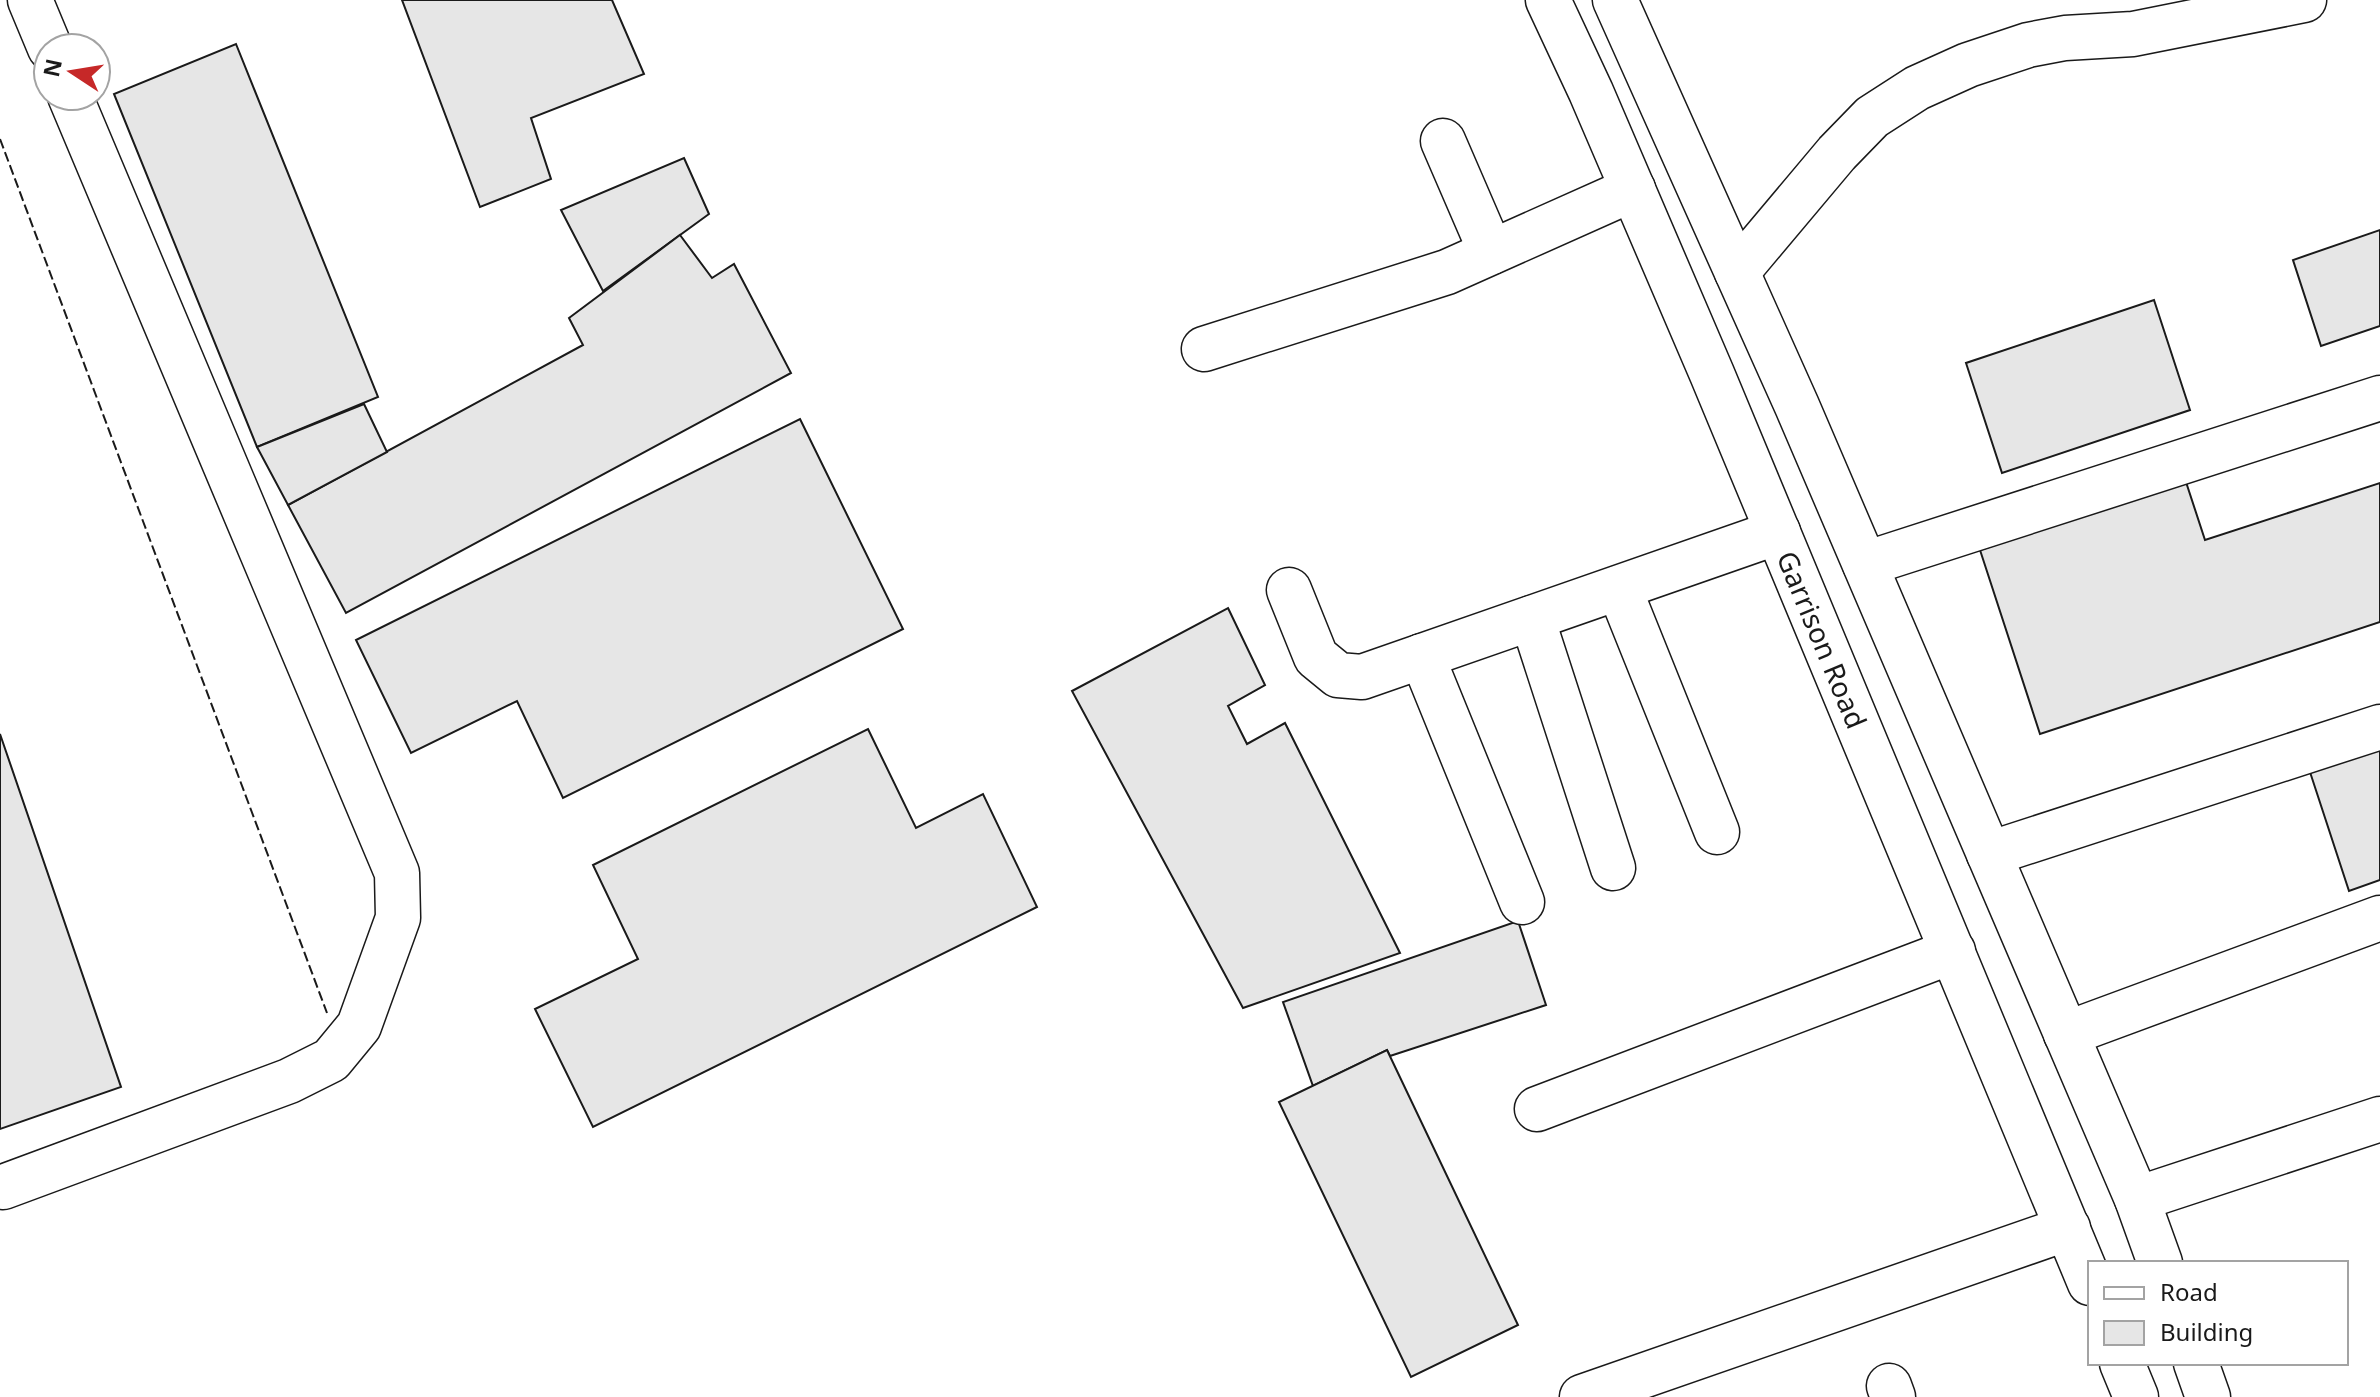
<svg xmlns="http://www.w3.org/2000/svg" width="2380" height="1397" font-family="'Noto Sans',sans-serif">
<rect width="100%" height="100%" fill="#fff"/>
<g fill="#e6e6e6" stroke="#1a1a1a" stroke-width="2">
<path d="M 402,0 L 612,0 L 644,74 L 531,118 L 551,179 L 480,207 Z"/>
<path d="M 236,44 L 378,397 L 257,447 L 114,94 Z"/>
<path d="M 684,158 L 709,214 L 603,291 L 561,210 Z"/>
<path d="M 2380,230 L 2380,326 L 2321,346 L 2293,260 Z"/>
<path d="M 680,235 L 712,278 L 734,264 L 791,373 L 346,613 L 288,505 L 583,345 L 569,318 Z"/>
<path d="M 2154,300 L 2190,410 L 2002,473 L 1966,363 Z"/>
<path d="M 364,404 L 387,452 L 288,505 L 257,447 Z"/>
<path d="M 800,419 L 903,629 L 563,798 L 517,701 L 411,753 L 356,640 Z"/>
<path d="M 2186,482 L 2205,540 L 2380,483 L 2380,622 L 2040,734 L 1980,550 Z"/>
<path d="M 1228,608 L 1265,685 L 1228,706 L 1247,744 L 1285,723 L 1400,953 L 1243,1008 L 1072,691 Z"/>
<path d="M 868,729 L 916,828 L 983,794 L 1037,907 L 593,1127 L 535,1009 L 638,959 L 593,865 Z"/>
<path d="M 0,734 L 121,1087 L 0,1129 Z"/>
<path d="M 2380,745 L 2380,880 L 2349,891 L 2309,769 Z"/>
<path d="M 1518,921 L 1546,1005 L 1390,1056 L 1387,1050 L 1313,1086 L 1283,1002 Z"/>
<path d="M 1387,1050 L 1518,1325 L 1411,1377 L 1279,1102 Z"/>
</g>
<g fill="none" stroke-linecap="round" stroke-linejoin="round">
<g stroke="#1a1a1a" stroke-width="47">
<g id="minor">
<path d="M 30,0 L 50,48"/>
<path d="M 1443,141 L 1491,252"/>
<path d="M 1737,272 L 1837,153 L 1872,117 L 1917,88 L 1968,65 L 2028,45 L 2065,38 L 2133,34 L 2304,0"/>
<path d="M 1204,349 L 1447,272 L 1633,189"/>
<path d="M 1865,564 L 2380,398"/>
<path d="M 1619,588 L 1717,832"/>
<path d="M 1289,590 L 1316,657 L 1338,675 L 1362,677 L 1778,532"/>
<path d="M 1532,618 L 1613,868"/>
<path d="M 1422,656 L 1522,902"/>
<path d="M 1989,854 L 2380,727"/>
<path d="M 2066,1034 L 2380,918"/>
<path d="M 1537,1109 L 1953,951"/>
<path d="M 3,1187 L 289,1081 L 331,1060 L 359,1026 L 398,918 L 397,873 L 70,96"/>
<path d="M 2137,1199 L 2380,1119"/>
<path d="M 1889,1386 L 1893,1397"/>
<path d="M 1582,1397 L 2068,1228"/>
</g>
</g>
<g stroke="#1a1a1a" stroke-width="47">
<g id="major">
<path id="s1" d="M 1548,0 L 1591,92 L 1712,374 L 2090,1283"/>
<path d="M 1615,0 L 1797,406 L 2137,1199 L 2160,1263"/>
<path d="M 2122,1363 L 2136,1397"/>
<path d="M 2196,1363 L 2208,1397"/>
</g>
</g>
<use href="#minor" stroke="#fff" stroke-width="44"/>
<use href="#major" stroke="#fff" stroke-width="44"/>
<path stroke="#1a1a1a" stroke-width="2" stroke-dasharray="10 4" stroke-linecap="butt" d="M 0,139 L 327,1013"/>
</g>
<g text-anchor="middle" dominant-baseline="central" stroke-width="6" stroke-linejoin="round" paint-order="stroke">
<g font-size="28" fill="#1a1a1a" stroke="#fff">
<text stroke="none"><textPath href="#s1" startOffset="696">Garrison Road</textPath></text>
</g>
</g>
<rect x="2088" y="1261" width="260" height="104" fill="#ffffff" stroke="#a3a3a3" stroke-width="2"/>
<rect x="2104" y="1287" width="40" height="12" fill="#ffffff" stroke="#a3a3a3" stroke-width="2"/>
<text x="2160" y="1301" font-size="24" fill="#1a1a1a">Road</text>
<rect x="2104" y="1321" width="40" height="24" fill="#e6e6e6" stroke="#a3a3a3" stroke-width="2"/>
<text x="2160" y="1341" font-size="24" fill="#1a1a1a">Building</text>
<g transform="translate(72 72) rotate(282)"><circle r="38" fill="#ffffff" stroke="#a3a3a3" stroke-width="2"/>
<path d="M0-6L14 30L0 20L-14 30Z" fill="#c62828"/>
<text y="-12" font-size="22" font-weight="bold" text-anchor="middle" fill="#1a1a1a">N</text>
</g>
</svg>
